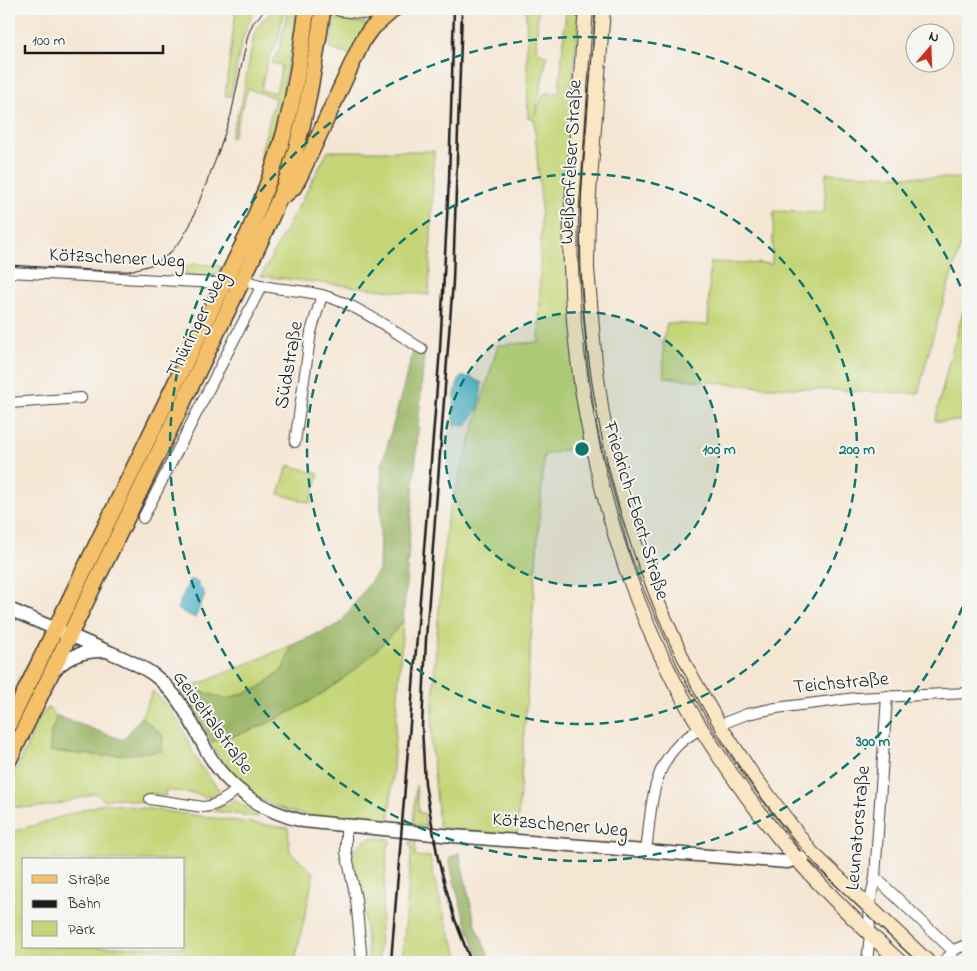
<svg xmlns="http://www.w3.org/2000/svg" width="977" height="971" font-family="'Indie Flower',sans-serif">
<rect width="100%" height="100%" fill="#f6f6f2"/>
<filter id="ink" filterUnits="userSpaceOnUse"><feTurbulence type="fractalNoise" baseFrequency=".02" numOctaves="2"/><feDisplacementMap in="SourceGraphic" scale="10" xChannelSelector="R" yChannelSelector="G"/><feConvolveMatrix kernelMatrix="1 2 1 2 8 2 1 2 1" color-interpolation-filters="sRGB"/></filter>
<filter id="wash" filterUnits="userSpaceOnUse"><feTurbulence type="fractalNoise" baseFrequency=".0096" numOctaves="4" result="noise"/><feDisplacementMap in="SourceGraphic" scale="20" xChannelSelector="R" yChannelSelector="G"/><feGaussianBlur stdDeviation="1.12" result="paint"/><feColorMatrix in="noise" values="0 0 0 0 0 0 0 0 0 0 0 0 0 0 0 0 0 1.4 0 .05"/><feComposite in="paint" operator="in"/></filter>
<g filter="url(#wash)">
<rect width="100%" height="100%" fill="#f5e6d4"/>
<g fill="#c4d577" stroke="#70784a" fill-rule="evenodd">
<path d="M 236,9 L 256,9 C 240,31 237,70 231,96 L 225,96 Z"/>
<path d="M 277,9 L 284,9 L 278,40 L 267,62 L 261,90 L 276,93 L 282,65 L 271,63 L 279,50 L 287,14 L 291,9 L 296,10 L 292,42 L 281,102 L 265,159 L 260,157 L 275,98 L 248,89 L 233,137 L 230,138 L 242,100 L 254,35 C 259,23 265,15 277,9 Z"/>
<path d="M 526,9 L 538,9 L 536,50 L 547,57 L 535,115 L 544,93 L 559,93 L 566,9 L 580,9 L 572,82 L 572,119 L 566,214 L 586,445 L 544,455 L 517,833 L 512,835 L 440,828 L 437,813 L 438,812 L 431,744 L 436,643 L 447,519 L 498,345 L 539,342 L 541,203 L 534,119 L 528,118 Z"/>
<path d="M 336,19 L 368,24 L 350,55 L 330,49 L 331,34 Z"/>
<path d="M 328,151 L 434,151 L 429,295 L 261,276 Z"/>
<path d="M 826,173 L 968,179 L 968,222 L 933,336 L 918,394 L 749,386 L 664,377 L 663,341 L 667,323 L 708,325 L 710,262 L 772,264 L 774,211 L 824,213 Z"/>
<path d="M 195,264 L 221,266 L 218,274 L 212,276 L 187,277 L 182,267 Z"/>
<path d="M 968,294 L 968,421 L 935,421 L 948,365 Z"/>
<path d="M 288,465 L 319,474 L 310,503 L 279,494 Z"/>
<path d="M 403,621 L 389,825 C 336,819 267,820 230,775 C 222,765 216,753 210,742 C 224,738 238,735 251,730 C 311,706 362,671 403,621 Z"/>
<path d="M 292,645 L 283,669 L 259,688 L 226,699 L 199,691 L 180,692 Z"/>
<path d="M 153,691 L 167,706 L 180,724 L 198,763 L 220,791 L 217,795 L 204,797 L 198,794 L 166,790 L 165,796 L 149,793 L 147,803 L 115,798 L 104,800 L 95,793 C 66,803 39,811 9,806 L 9,783 L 19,764 L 39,719 L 48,708 L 57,716 L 51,732 L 50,751 L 103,756 L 162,751 L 163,736 L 141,717 Z"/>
<path d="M 416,785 L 419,813 L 424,813 L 426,826 L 413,826 Z"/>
<path d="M 233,799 L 259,815 L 258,817 L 213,811 L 213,810 L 228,804 Z"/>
<path d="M 105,803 L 288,828 L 290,852 L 314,873 L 295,961 L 9,962 L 9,833 ZM 24,860 L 184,860 L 184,947 L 24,947 Z"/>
<path d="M 370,838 L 390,839 L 390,844 L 388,844 L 378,962 L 369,962 L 364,913 L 352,855 L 353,848 L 357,848 L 363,841 Z"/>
<path d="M 410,841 L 416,841 L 415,856 L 430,857 C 437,893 447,928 461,962 L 402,962 L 412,846 L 409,846 Z"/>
</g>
<g fill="#9bb668" stroke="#5c6942">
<path d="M 413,352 L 424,355 L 403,621 C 362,671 311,706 251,730 C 238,735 224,738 210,742 L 192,709 L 180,692 L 199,691 L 226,699 L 259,688 L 283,669 L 292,645 L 340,624 L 379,570 L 382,465 Z"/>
<path d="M 57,716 L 123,740 L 141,717 L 163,736 L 162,751 L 103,756 L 50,751 L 51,732 Z"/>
<path d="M 459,853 L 475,923 L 491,962 L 481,962 C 467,928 456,894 449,858 Z"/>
</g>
<g fill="#4cb2ca" stroke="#346773">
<path d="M 461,377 L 470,377 L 482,383 L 479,408 L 466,426 L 454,425 C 455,410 452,390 461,377 Z"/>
<path d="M 190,579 L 197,582 L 205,595 L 195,618 L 177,609 Z"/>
</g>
</g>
<g filter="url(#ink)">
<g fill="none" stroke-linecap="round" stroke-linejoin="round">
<g stroke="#3d3a38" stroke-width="12">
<g id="minor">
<path d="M 9,272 L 216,283 L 222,286"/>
<path d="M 243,279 C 268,291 298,288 325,296 C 360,306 391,330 422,349"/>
<path d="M 9,403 L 81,398"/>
<path d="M 295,442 L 311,332 L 322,295"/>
<path d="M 143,518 L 262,285"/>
<path d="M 719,725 L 747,714 L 776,708 L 856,698 L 968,693"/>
<path d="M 150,799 L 203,807 C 217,806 227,799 237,789"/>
<path d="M 346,825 L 346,852 L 356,899 L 362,962"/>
<path d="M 646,852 C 651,814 650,772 679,744 C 685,738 694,733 701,728"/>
<path d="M 875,877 L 953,951"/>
<path d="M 867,962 L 870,934 L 869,907 L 875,877 L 887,696"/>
<path d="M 943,962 L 956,949 L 968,944"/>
</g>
</g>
<g stroke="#3d3a38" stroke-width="15">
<g id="tertiary">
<path d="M 9,609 C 39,622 69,635 100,648 C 118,656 138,663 154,675 C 178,693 190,720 204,746 C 224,786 260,811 303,821 L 453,836 L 787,862 L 803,857 L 811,852"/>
<path d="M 55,670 C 67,656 86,650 104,651"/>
</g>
</g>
<g stroke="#3d3a38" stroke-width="16">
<g id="secondary">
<path d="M 340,9 L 367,12 L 391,9"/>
<path d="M 586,9 C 582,56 579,104 576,151 C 573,190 569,228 571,267 C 575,419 620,601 702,730 C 730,774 761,818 796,858 C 828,895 864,929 900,962"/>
<path d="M 603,9 L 588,207 L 587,268 L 595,363 L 602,414 L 608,443 L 636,548 L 652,590 L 686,667 L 719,725 L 752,774 L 811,852 L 928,962"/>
</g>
</g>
<g stroke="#3d3a38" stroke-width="18">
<g id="primary">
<path d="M 285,195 L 294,187 L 300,176 L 363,40 L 370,30 L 394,9"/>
<path d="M 9,724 L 249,232 C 262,199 276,165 285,130 C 296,90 301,49 307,9"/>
<path d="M 9,760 L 243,279 C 258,246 274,214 286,181 C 306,125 314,67 323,9"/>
</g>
</g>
<use href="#minor" stroke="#fff" stroke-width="10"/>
<use href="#tertiary" stroke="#fff" stroke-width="12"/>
<use href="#secondary" stroke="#fbe6c3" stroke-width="14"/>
<use href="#primary" stroke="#f4c16a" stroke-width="15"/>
<g stroke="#1c1c1c" stroke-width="1">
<path d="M 340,9 L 367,12 L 391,9"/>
<path d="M 596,9 C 589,95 578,182 581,268 C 589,457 646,640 758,793 C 774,814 790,835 807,855 C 842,893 880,927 918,962"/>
<path d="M 9,265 L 109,271 L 129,271 L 154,264 L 169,254 L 181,240 L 190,225 L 217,156 L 231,115 L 248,35 L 253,23 L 266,9"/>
</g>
<g stroke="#1c1c1c" stroke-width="2.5">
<path d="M 462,9 L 453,281 L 426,639 L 422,726 L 425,784 L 438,859 L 454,917 L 471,962"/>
<path d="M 391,962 L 440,349 L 449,180 L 454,9"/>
</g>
</g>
</g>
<circle cx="582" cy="449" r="137" fill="#0f766e" fill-opacity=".12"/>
<g fill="none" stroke="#0f766e" stroke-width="2.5" stroke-dasharray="9 6">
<circle cx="582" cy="449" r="137"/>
<circle cx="582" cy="449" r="275"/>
<path d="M968 593A412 412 0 1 1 968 305"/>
</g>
<g text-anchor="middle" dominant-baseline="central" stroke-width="4" stroke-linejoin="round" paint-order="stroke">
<g font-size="20" fill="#1c1c1c" stroke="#f6f6f2">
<text transform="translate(572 162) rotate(-87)">Weißenfelser Straße</text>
<text transform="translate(117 259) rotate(3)">Kötzschener Weg</text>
<text transform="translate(198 325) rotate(-64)">Thüringer Weg</text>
<text transform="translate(290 365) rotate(-80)">Südstraße</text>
<text transform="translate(635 511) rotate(73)">Friedrich-Ebert-Straße</text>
<text transform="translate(841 684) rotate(-5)">Teichstraße</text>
<text transform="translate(212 723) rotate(54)">Geiseltalstraße</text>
<text transform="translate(560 826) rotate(5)">Kötzschener Weg</text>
<text transform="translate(859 828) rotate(-85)">Leunatorstraße</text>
</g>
</g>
<circle cx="582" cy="449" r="8" fill="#0f766e" stroke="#f6f6f2" stroke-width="2.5"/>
<g font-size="15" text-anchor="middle" font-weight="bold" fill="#0f766e" stroke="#f6f6f2" stroke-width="4" stroke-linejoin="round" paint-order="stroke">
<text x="719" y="454">100 m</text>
<text x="857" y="454">200 m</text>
<text x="873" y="746">300 m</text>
</g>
<rect width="977" height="971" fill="none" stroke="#f6f6f2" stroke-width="30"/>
<rect x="22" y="858" width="162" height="90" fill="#f6f6f2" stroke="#9f9f9c"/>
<rect x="32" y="875" width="25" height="8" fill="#f4c16a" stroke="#9f9f9c"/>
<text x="68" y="884" font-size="15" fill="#1c1c1c">Straße</text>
<rect x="32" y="900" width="25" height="8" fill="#1c1c1c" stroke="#9f9f9c"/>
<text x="68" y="908" font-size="15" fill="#1c1c1c">Bahn</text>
<rect x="32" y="921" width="25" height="15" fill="#c4d577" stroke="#9f9f9c"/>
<text x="68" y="934" font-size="15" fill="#1c1c1c">Park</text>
<g transform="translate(930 48) rotate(19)"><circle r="24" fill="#f6f6f2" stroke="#9f9f9c"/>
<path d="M0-4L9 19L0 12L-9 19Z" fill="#c8321e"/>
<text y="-8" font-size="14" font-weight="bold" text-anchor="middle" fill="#1c1c1c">N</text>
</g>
<path d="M25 45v8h138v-8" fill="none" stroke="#1c1c1c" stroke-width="2.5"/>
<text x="32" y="45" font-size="15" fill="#1c1c1c" stroke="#f6f6f2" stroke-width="4" paint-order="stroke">100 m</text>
</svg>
